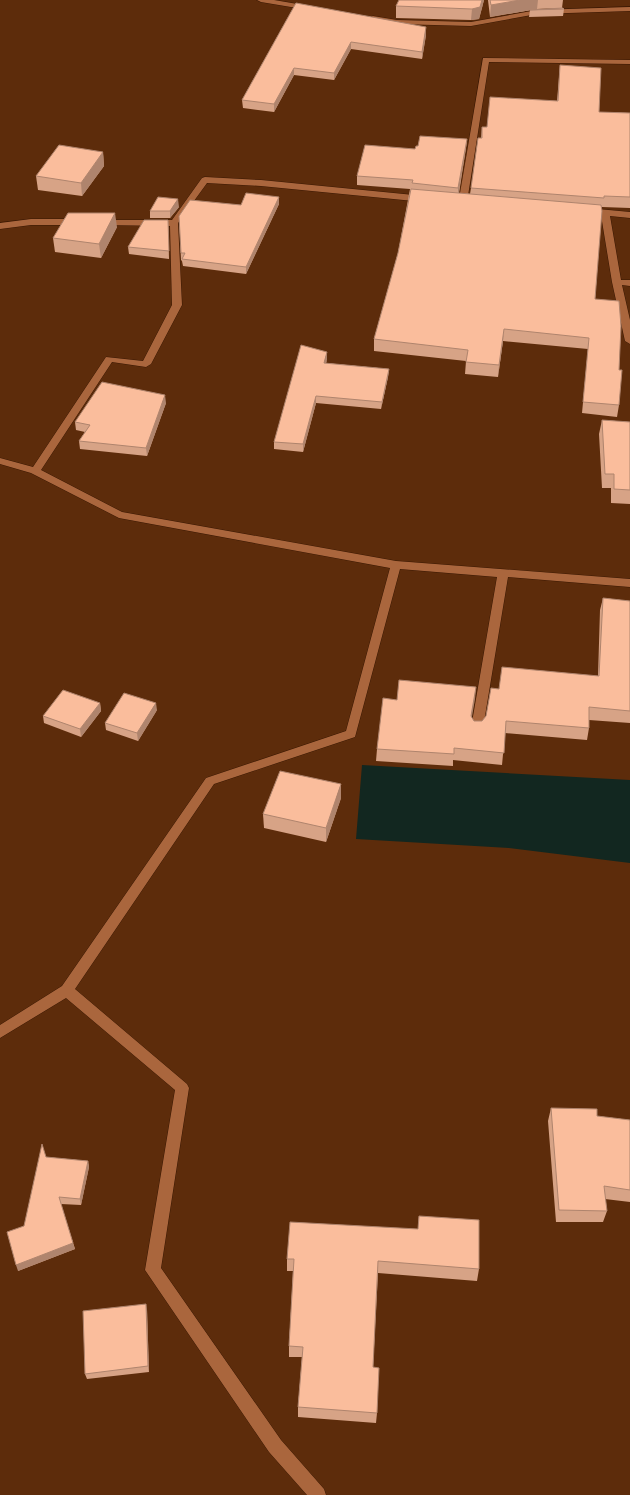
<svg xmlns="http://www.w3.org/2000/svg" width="630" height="1495" font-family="'Open Sans',sans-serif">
<rect width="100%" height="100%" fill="#5d2c0b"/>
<path fill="#122720" d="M 362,765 L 630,780 L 630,863 L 509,848 L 356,839 Z"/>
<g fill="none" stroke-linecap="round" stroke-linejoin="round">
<g stroke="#3a1803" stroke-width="1">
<g id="minor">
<path d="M 257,0 L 274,0 L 309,6 L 313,8 L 309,10 L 261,2 Z"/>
<path d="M 630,7 L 630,11 L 537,14 L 471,26 L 397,24 L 369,18 L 373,16 L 397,20 L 471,22 L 537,10 Z"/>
<path d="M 483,58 L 630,60 L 630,64 L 489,62 L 467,202 C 464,206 455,206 452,202 L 459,199 Z"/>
<path d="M 205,177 L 261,180 L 424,196 L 428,199 L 424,202 L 261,186 L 207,183 L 178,223 L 182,305 L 151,364 L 146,367 L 112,362 L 41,470 L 122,512 L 396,561 L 630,579 L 630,587 L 508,577 L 483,728 L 481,731 L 473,731 L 471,728 L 497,577 L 400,569 L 355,737 L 214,784 L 75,989 L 187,1084 L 189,1088 L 161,1268 L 281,1440 L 324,1489 L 326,1495 L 307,1495 L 269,1452 L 145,1270 L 175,1090 L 66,998 L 0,1038 L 0,1025 L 62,986 L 206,778 L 346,731 L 390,568 L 119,518 L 31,473 L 0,464 L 0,458 L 33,467 L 106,357 L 143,361 L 172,305 L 170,226 L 101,225 L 98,224 L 98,220 L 172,220 L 202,178 Z"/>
<path d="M 587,208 L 630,212 L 630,218 L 610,216 L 621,280 L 630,280 L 630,286 L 622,285 L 630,320 L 630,344 L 625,341 L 612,282 L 601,215 L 584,213 L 583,211 Z"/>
<path d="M 31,219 L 78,219 L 82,222 L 78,225 L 31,225 L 0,229 L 0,223 Z"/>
</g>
</g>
<use href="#minor" fill="#aa663d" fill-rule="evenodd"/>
</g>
<g fill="#d7a386">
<path d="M 484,0 L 479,19 L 471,20 L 396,18 L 396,6 Z"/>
<path d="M 488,0 L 563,0 L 562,8 L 537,9 L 490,17 Z"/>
<path d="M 296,3 L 426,35 L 422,59 L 351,49 L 334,80 L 294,75 L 274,112 L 243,108 L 242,100 Z"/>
<path d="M 564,9 L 563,16 L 529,17 L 530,10 Z"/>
<path d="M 560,65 L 599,112 L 630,113 L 630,208 L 602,207 L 595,299 L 619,370 L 619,405 L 617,417 L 582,413 L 588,349 L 503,341 L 498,377 L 465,374 L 466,361 L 374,351 L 374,339 L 398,253 L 410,189 L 357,185 L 357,176 L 415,149 L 418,146 L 467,139 L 466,148 L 459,193 L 470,194 L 471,188 L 481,138 L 482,127 L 487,127 L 557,101 Z"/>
<path d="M 103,152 L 104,166 L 82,196 L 38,190 L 36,176 Z"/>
<path d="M 279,197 L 279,204 L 246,274 L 183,266 L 182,261 L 181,260 L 179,216 L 241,205 Z"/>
<path d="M 179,207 L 170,218 L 150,218 L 150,211 Z"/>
<path d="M 168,220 L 169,259 L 129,254 L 128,247 Z"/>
<path d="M 117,227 L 101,258 L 55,252 L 53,238 Z"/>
<path d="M 327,360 L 326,363 L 389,369 L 388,377 L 381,409 L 316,403 L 303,452 L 274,449 L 274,442 Z"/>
<path d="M 166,403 L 147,456 L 80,449 L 79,441 L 85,432 L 76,430 L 75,422 Z"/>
<path d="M 602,420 L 630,422 L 630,504 L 611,503 L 611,488 L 602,488 L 599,434 Z"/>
<path d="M 603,598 L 630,601 L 630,723 L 589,720 L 589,728 L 587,740 L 505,733 L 502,765 L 453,760 L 453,766 L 376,761 L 377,749 L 397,700 L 476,687 L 471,717 L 474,721 L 482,721 L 486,716 L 499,689 L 598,676 L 600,610 Z"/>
<path d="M 100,703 L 101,711 L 81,737 L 44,723 L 43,716 Z"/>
<path d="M 157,710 L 138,741 L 106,730 L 105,723 Z"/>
<path d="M 341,798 L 326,842 L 264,828 L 263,814 Z"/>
<path d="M 551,1108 L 597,1116 L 630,1120 L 630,1202 L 605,1199 L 607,1211 L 603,1222 L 556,1222 L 548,1121 Z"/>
<path d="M 46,1157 L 88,1161 L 89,1167 L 81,1205 L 61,1204 L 75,1249 L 18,1271 Z"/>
<path d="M 419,1216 L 479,1269 L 477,1281 L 378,1273 L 373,1367 L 377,1413 L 376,1423 L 298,1417 L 298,1407 L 302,1357 L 289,1357 L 289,1346 L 293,1271 L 287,1271 L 287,1259 L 418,1229 Z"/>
<path d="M 147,1310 L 149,1372 L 87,1379 L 85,1374 Z"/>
</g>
<g fill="#af846d">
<path d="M 482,0 L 484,0 L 479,19 L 471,20 L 472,9 Z"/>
<path d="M 520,0 L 538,0 L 537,9 L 490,17 L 491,5 Z"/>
<path d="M 426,27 L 426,35 L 422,59 L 422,52 Z"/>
<path d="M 351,42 L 351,49 L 334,80 L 334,73 Z"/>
<path d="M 294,68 L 294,75 L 274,112 L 274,104 Z"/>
<path d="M 467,139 L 466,148 L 458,197 L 458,188 Z"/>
<path d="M 103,152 L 104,166 L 82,196 L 81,183 Z"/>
<path d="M 279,197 L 279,204 L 246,274 L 246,267 Z"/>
<path d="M 178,199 L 179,207 L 170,218 L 170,211 Z"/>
<path d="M 115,213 L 117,227 L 101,258 L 99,244 Z"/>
<path d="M 504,329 L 503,341 L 498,377 L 499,365 Z"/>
<path d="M 327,352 L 327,360 L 324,370 L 324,363 Z"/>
<path d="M 389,369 L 388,377 L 381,409 L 382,402 Z"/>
<path d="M 165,395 L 166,403 L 147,456 L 146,448 Z"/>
<path d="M 316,396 L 316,403 L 303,452 L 303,444 Z"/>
<path d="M 476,687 L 475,699 L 470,728 L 471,716 Z"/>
<path d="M 100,703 L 101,711 L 81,737 L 80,729 Z"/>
<path d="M 156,703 L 157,710 L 138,741 L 137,733 Z"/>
<path d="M 341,784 L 341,798 L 326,842 L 326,828 Z"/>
<path d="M 88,1161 L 89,1167 L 81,1205 L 80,1199 Z"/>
<path d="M 73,1243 L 75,1249 L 18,1271 L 16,1265 Z"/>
<path d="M 146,1304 L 147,1310 L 149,1372 L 148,1366 Z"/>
</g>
<g fill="#fabd9c" stroke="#af846d">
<path d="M 399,0 L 482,0 L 480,7 L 472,9 L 396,6 Z"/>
<path d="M 490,0 L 520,0 L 491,5 Z"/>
<path d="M 296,3 L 426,27 L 422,52 L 351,42 L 334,73 L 294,68 L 274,104 L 242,100 Z"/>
<path d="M 563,8 L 564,9 L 530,10 Z"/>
<path d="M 560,65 L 601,68 L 599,112 L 630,113 L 630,197 L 604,196 L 604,198 L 471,188 L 478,138 L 482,138 L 482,127 L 487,127 L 490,97 L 558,101 Z"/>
<path d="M 420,136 L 467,139 L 458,188 L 412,183 L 413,180 L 357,176 L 365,145 L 415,149 L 416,146 L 418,146 Z"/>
<path d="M 59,145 L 103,152 L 81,183 L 36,176 Z"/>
<path d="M 411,189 L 601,205 L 602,211 L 595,299 L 619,301 L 621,326 L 619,370 L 622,370 L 619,405 L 583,402 L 589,338 L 504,329 L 499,365 L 466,362 L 468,350 L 374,339 L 398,253 Z"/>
<path d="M 246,193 L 279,197 L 246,267 L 182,259 L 185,253 L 181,253 L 179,216 L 190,200 L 241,205 Z"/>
<path d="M 158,197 L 178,199 L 170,211 L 150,211 Z"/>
<path d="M 68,213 L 115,213 L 99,244 L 53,238 Z"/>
<path d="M 144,220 L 168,220 L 169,251 L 128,247 Z"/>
<path d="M 301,345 L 327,352 L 324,363 L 389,369 L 382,402 L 316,396 L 303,444 L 274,442 Z"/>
<path d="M 102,382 L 165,395 L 146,448 L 79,441 L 90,425 L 75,422 Z"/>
<path d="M 602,420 L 630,422 L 630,490 L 614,489 L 614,474 L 605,474 Z"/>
<path d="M 603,598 L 630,601 L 630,711 L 589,707 L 589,728 L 506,721 L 504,753 L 454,748 L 454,754 L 377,749 L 383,698 L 397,700 L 399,680 L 476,687 L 471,716 L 474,721 L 482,721 L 486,716 L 491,688 L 499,689 L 502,667 L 599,676 Z"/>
<path d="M 63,690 L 100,703 L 80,729 L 43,716 Z"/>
<path d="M 124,693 L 156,703 L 137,733 L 105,723 Z"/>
<path d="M 280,771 L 341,784 L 326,828 L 263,814 Z"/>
<path d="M 551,1108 L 597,1109 L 597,1116 L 630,1120 L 630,1190 L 604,1186 L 607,1211 L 559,1210 Z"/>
<path d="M 42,1144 L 46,1157 L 88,1161 L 80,1199 L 59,1197 L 73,1243 L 16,1265 L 7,1232 L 24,1226 Z"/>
<path d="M 419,1216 L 479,1220 L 479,1269 L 378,1261 L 373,1367 L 379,1368 L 377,1413 L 298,1407 L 303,1347 L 289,1346 L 294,1259 L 287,1259 L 290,1222 L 418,1229 Z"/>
<path d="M 146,1304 L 148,1366 L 85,1374 L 83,1311 Z"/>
</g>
</svg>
